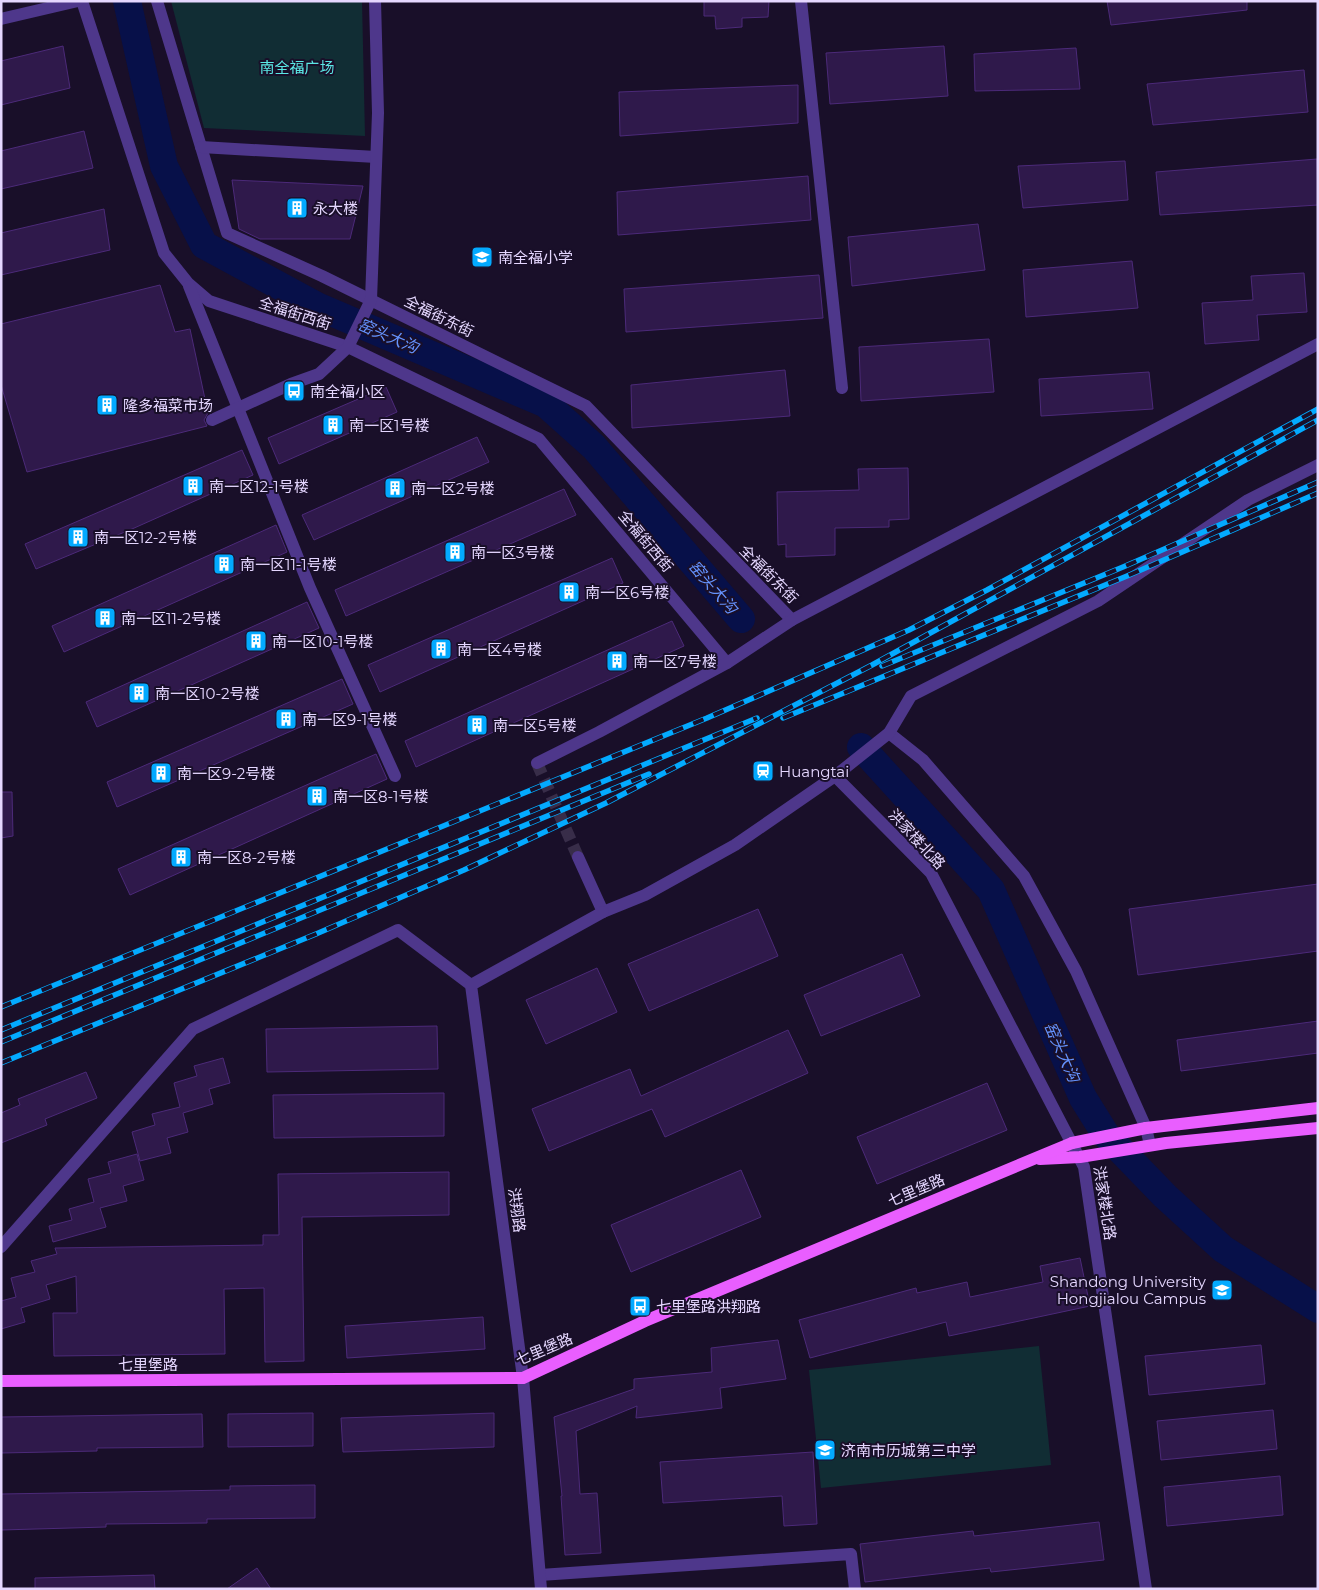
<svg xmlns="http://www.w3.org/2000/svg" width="1319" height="1590" font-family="Montserrat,'Noto Sans SC',sans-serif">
<rect width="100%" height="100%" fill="#190f29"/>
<g fill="#112d34">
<path d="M 171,1 L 362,1 L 365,136 L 204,128 Z"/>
<path d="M 1039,1346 L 1051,1465 L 821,1488 L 809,1370 Z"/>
</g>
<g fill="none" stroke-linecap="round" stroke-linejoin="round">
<g stroke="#071049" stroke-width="28">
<path d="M 127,1 L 164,166 L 204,245 L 317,306 L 546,404 L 594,447 L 741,619"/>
<path d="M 861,747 L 991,890 L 1083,1098 L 1106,1135 L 1165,1196 L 1223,1249 L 1318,1309"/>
</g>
</g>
<g fill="#2f194b" stroke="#4c2a79">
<path d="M 704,1 L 769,1 L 768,17 L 742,18 L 742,27 L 716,29 L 715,16 L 704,16 Z"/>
<path d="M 1107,1 L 1247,1 L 1247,10 L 1111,25 Z"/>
<path d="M 63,46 L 70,88 L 1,105 L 1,61 Z"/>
<path d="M 944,46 L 948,96 L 830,104 L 826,53 Z"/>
<path d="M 1076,48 L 1080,89 L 975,91 L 974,54 Z"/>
<path d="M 1304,70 L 1308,112 L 1153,125 L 1147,84 Z"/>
<path d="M 798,85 L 798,123 L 620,136 L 619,92 Z"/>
<path d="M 84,131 L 93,168 L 1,189 L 1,151 Z"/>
<path d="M 1317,159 L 1318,205 L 1160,215 L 1156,172 Z"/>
<path d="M 1125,161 L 1128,200 L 1023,208 L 1018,166 Z"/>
<path d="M 808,176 L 811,220 L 618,235 L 617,192 Z"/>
<path d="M 232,180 L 363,186 L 350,239 L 260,239 L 239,229 Z"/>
<path d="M 104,209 L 110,250 L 1,275 L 1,233 Z"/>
<path d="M 978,224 L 985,270 L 852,286 L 848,237 Z"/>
<path d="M 1132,261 L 1138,308 L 1026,317 L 1023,270 Z"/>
<path d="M 1304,273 L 1307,312 L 1257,315 L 1259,340 L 1205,344 L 1202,303 L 1253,300 L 1251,276 Z"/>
<path d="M 819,275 L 823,318 L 626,332 L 624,289 Z"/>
<path d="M 160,285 L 175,332 L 190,329 L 208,413 L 204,420 L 207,426 L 27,472 L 1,385 L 1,324 Z"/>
<path d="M 989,339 L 994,392 L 861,401 L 859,347 Z"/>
<path d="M 785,370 L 790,416 L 632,428 L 631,385 Z"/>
<path d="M 1149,372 L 1153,409 L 1041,416 L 1039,379 Z"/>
<path d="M 386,387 L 397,412 L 279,464 L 268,438 Z"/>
<path d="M 477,437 L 489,462 L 314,540 L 302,515 Z"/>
<path d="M 242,450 L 253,475 L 132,529 L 36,569 L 25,544 Z"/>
<path d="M 908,468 L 909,519 L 889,520 L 889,527 L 835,528 L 835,555 L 786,557 L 786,544 L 778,545 L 777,492 L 859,490 L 858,469 Z"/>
<path d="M 564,489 L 576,515 L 346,616 L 335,590 Z"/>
<path d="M 276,525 L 287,552 L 64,652 L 52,626 Z"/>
<path d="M 612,558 L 623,583 L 380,692 L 368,665 Z"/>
<path d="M 307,602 L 319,628 L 97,727 L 86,702 Z"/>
<path d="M 672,621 L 684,646 L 416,767 L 405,741 Z"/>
<path d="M 342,679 L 353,704 L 117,807 L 107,782 Z"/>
<path d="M 376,754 L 387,779 L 130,895 L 118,869 Z"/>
<path d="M 1,792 L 12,792 L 13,836 L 1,838 Z"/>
<path d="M 1318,884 L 1318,951 L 1138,975 L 1129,909 Z"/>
<path d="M 758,909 L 778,956 L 649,1011 L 628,964 Z"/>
<path d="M 902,954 L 920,996 L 821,1036 L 804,995 Z"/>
<path d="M 597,968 L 617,1012 L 546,1044 L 526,1000 Z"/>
<path d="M 1318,1021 L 1318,1053 L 1181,1071 L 1177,1040 Z"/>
<path d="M 437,1026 L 438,1069 L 267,1072 L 266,1029 Z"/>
<path d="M 788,1030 L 808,1073 L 665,1137 L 652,1109 L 549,1151 L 532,1109 L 630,1069 L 641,1096 Z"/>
<path d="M 223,1058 L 230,1083 L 209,1089 L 213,1104 L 183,1113 L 188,1132 L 167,1138 L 171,1153 L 140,1161 L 132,1132 L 155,1125 L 152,1114 L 180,1107 L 174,1083 L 197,1076 L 194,1066 Z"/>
<path d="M 86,1072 L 97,1098 L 45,1119 L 47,1125 L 1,1143 L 1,1113 L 20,1105 L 18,1099 Z"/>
<path d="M 987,1083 L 1007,1130 L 877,1184 L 857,1137 Z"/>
<path d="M 444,1093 L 444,1136 L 274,1138 L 273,1095 Z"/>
<path d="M 137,1154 L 144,1180 L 123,1186 L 127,1201 L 100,1208 L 106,1227 L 53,1242 L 49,1226 L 72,1220 L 69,1209 L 94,1202 L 88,1179 L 111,1173 L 108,1162 Z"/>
<path d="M 741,1170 L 761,1217 L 631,1272 L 611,1225 Z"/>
<path d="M 449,1172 L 449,1215 L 302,1217 L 304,1361 L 265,1362 L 264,1288 L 224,1289 L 225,1354 L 54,1356 L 53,1313 L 77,1313 L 76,1276 L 46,1285 L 50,1299 L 21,1308 L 25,1322 L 1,1329 L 1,1301 L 16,1297 L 11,1278 L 35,1272 L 31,1261 L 57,1254 L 55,1248 L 263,1245 L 263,1235 L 279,1235 L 278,1174 Z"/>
<path d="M 1080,1258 L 1090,1306 L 949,1336 L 946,1322 L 810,1358 L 799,1320 L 916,1288 L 917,1293 L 967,1282 L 970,1297 L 1043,1282 L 1040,1266 Z"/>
<path d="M 483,1317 L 485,1349 L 347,1358 L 345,1326 Z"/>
<path d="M 778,1340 L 786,1379 L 720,1388 L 722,1408 L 636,1418 L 637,1406 L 576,1431 L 580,1494 L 597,1493 L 601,1553 L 565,1555 L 561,1496 L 562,1496 L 554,1417 L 634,1389 L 634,1379 L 712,1372 L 711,1348 Z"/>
<path d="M 1261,1345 L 1265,1384 L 1149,1395 L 1145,1356 Z"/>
<path d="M 1273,1410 L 1277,1449 L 1161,1460 L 1157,1421 Z"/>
<path d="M 313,1413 L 313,1446 L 228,1447 L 228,1414 Z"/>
<path d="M 494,1413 L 494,1447 L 343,1452 L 341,1418 Z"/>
<path d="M 202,1414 L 203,1447 L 97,1448 L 97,1451 L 1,1453 L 1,1417 Z"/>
<path d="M 813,1452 L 817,1524 L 784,1526 L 782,1496 L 663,1503 L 660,1462 Z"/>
<path d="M 1280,1476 L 1283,1515 L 1167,1526 L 1164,1487 Z"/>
<path d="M 315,1485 L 315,1518 L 207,1519 L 207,1523 L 106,1524 L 106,1527 L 1,1530 L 1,1494 L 230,1490 L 230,1486 Z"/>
<path d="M 1099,1522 L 1104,1560 L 991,1572 L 990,1568 L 865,1582 L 860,1544 L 973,1531 L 974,1536 Z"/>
<path d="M 257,1568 L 271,1589 L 227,1589 Z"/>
<path d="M 154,1575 L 155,1589 L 35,1589 L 35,1578 Z"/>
</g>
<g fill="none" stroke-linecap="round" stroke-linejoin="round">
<path stroke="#382d49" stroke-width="12" stroke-dasharray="12 6" stroke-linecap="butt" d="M 537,763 L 578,857"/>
<g stroke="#4e378b" stroke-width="12">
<path d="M 82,1 L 164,253 L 188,283 L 209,301 L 348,347 L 539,439 L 727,663"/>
<path d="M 157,1 L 227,233 L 322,276 L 586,406 L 792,620"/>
<path d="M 801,1 L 842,388"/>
<path d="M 1,19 L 78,1"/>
<path d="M 201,147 L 376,157"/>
<path d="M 189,286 L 310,588 L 395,776"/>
<path d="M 212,420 L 291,384 L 319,374 L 348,347 L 371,300 L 378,113 L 375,1"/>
<path d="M 889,733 L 923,760 L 1024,876 L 1076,971 L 1146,1128 L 1150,1145"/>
<path d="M 537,763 L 599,732 L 727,663 L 792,620 L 1318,344"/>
<path d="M 835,776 L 931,873 L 1084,1167 L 1146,1589"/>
<path d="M 578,857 L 603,912 L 645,895 L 735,845 L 835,776 L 889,733 L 911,696 L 1098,601 L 1248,500 L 1318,465"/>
<path d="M 1,1247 L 193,1029 L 398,930 L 471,985"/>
<path d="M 540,1575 L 851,1554 L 855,1589"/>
<path d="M 541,1589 L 523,1378 L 471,985 L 603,912"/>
</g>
<g stroke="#e95eff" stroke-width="12">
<path d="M 1146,1128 L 1318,1108"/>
<path d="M 1040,1159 L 1080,1157 L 1166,1143 L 1318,1128"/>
<path d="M 1,1381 L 523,1378 L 645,1321 L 1072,1143"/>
</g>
<g stroke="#03aaff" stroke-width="5.5">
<g id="rail">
<path d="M 882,666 L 1123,567 L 1318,482"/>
<path d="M 783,718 L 1127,576 L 1318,493"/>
<path d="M 1,1007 L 707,718 L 909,630 L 987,590 L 1318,409"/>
<path d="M 1,1030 L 757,718"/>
<path d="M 1,1042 L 649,774"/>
<path d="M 1,1063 L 316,934 L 464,870 L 606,803 L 872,665 L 1318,420"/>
</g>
</g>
<use href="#rail" stroke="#190f29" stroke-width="4" stroke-dasharray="11" stroke-linecap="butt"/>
<path stroke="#e95eff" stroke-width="12" d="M 1072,1143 L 1146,1128"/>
</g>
<defs>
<g id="building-square" transform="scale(1.125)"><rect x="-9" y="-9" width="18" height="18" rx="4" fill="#03aaff" stroke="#190f29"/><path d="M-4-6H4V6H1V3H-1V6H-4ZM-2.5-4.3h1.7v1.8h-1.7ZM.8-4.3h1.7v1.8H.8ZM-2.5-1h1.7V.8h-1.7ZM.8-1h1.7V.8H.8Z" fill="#fff"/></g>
<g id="school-square" transform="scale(1.125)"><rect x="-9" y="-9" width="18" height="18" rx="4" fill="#03aaff" stroke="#190f29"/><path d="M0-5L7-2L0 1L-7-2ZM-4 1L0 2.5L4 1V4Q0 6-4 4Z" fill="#fff"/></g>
<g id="bus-square" transform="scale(1.125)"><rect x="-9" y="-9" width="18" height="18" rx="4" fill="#03aaff" stroke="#190f29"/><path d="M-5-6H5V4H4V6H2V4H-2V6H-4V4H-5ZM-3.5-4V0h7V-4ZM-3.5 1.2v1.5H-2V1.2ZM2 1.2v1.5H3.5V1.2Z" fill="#fff"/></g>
<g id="station-square" transform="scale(1.125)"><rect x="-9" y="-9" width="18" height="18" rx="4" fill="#03aaff" stroke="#190f29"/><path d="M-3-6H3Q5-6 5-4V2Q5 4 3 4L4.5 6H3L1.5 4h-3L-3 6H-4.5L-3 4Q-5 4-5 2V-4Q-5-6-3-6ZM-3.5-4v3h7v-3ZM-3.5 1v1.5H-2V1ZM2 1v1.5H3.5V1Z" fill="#fff"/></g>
<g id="university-square" transform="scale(1.125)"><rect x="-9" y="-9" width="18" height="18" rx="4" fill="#03aaff" stroke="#190f29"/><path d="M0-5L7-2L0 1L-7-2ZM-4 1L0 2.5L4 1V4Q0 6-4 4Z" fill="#fff"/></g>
</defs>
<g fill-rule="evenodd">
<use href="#building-square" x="297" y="208"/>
<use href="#school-square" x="482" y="257"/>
<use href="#bus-square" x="294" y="391"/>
<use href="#building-square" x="107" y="405"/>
<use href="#building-square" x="333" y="425"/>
<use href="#building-square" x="193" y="486"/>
<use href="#building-square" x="395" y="488"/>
<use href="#building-square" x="78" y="537"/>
<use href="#building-square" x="455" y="552"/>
<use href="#building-square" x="224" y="564"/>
<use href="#building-square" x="569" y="592"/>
<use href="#building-square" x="105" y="618"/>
<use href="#building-square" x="256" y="641"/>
<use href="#building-square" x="441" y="649"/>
<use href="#building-square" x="617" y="661"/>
<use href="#building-square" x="139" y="693"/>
<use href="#building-square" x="286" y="719"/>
<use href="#building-square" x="477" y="725"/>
<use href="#station-square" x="763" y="771"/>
<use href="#building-square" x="161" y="773"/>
<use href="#building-square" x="317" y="796"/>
<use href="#building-square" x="181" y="857"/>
<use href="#university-square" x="1222" y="1290"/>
<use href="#bus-square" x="640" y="1306"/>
<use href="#school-square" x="825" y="1450"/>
</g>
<g text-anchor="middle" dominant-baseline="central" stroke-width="4" stroke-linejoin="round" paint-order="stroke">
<g font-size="15" fill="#5be7e5" stroke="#190f29">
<text x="297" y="67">南全福广场</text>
</g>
<g font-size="15" fill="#e5d7ff" stroke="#190f29" text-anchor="start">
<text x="313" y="208">永大楼</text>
<text x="498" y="257">南全福小学</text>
<text x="310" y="391">南全福小区</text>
<text x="123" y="405">隆多福菜市场</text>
<text x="349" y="425">南一区1号楼</text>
<text x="209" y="486">南一区12-1号楼</text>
<text x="411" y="488">南一区2号楼</text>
<text x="94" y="537">南一区12-2号楼</text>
<text x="471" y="552">南一区3号楼</text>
<text x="240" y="564">南一区11-1号楼</text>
<text x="585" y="592">南一区6号楼</text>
<text x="121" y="618">南一区11-2号楼</text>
<text x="272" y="641">南一区10-1号楼</text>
<text x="457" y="649">南一区4号楼</text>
<text x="633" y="661">南一区7号楼</text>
<text x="155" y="693">南一区10-2号楼</text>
<text x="302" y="719">南一区9-1号楼</text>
<text x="493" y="725">南一区5号楼</text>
<text x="779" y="771">Huangtai</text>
<text x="177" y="773">南一区9-2号楼</text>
<text x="333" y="796">南一区8-1号楼</text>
<text x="197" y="857">南一区8-2号楼</text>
<text x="1206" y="1281" text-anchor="end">Shandong University<tspan x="1206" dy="17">Hongjialou Campus</tspan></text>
<text x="656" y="1306">七里堡路洪翔路</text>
<text x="841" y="1450">济南市历城第三中学</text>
</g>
<g font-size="15" fill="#e5d7ff" stroke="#190f29">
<text transform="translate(295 313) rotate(18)">全福街西街</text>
<text transform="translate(439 316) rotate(26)">全福街东街</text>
<text transform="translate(646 541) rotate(50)">全福街西街</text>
<text transform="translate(769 574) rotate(45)">全福街东街</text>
<text transform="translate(917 839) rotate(47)">洪家楼北路</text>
<text transform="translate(916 1190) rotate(-23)">七里堡路</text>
<text transform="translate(1105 1203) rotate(81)">洪家楼北路</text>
<text transform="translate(517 1210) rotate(82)">洪翔路</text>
<text transform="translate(544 1349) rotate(-23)">七里堡路</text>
<text x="148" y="1364">七里堡路</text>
</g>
<g font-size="16" font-style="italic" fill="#6593ff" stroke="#190f29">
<text transform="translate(388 336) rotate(23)">窑头大沟</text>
<text transform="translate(713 587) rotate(49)">窑头大沟</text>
<text transform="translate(1062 1052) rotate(66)">窑头大沟</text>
</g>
</g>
<rect width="1319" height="1590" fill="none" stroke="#e5d7ff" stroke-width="5"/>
</svg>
